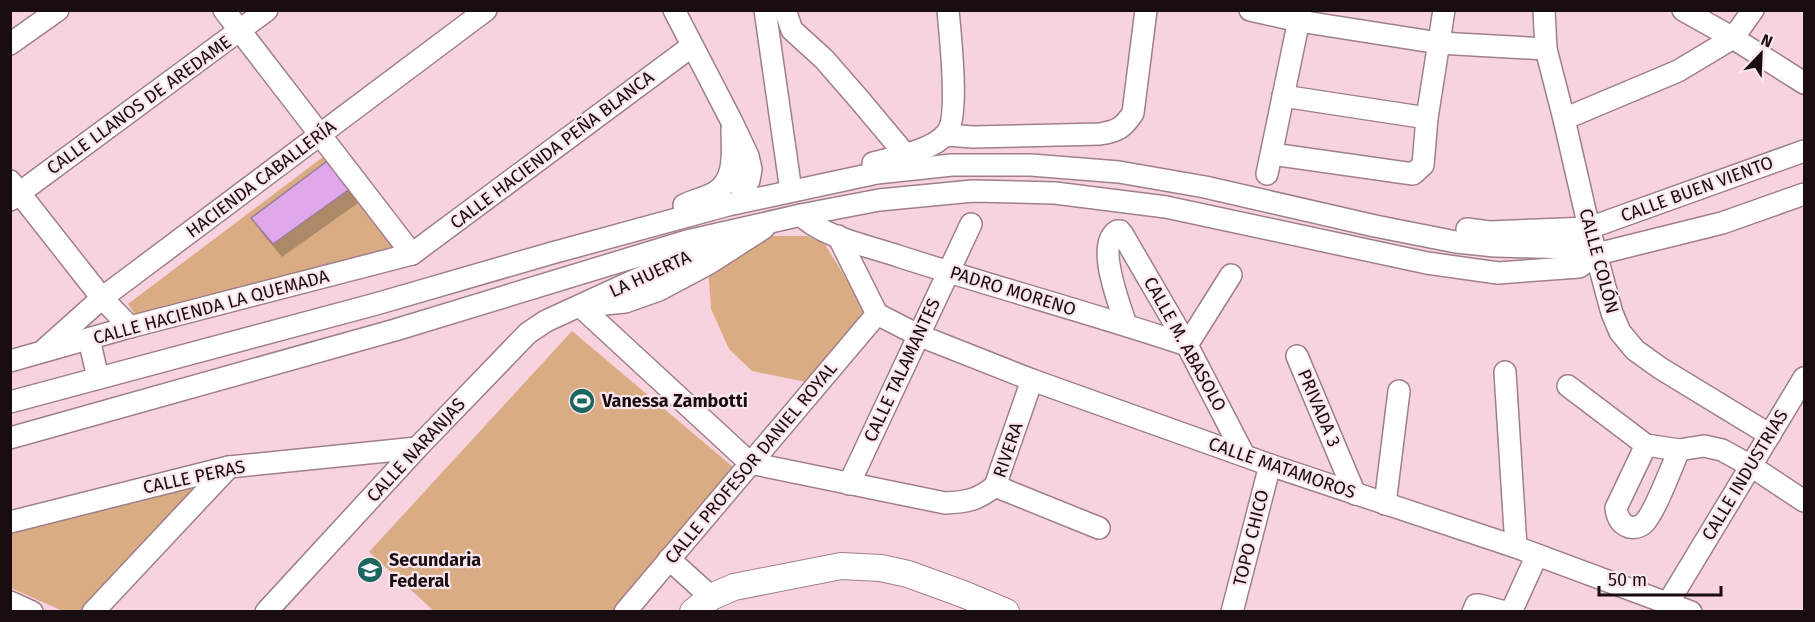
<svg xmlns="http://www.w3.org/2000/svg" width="1815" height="622" font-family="'Fira Sans',sans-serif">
<rect width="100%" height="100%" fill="#f7d3e0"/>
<g fill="#daac83">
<path d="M 327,154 L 396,251 L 141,323 L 128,304 Z"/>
<path d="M 747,236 L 806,236 L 824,243 L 868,314 L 806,382 L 752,371 L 729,349 L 711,309 L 708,267 Z"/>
<path d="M 572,331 L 739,472 L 618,611 L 434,611 L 369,552 Z"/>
<path d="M 211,479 L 89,611 L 63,611 L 11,588 L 11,534 Z"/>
</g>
<path fill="#0003" d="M 350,189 L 358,203 L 282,257 L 261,232 L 253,218 Z"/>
<path fill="#e0a8eb" stroke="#96819a" stroke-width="1.5" d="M 330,159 L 351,188 L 273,244 L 251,218 Z"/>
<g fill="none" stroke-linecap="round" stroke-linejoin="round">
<g stroke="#9f7f8a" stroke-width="24">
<g id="minor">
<path d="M 224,10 L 412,254"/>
<path d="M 674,10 L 732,122 L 748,156 L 751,169 L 749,180 L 742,193"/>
<path d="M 765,10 L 790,184"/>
<path d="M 785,10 L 792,30 L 824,59 L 858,98 L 905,154"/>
<path d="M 1250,10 L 1299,21 L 1439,43 L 1546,49"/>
<path d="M 1544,10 L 1546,49 L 1564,119 L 1589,228 L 1612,313 L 1620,332 L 1635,350 L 1660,368 L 1770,435"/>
<path d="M 1683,10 L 1733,38 L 1804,83"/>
<path d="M 10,44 L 58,10"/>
<path d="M 1283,96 L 1427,118"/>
<path d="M 1564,119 L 1678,71 L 1733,38 L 1753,10"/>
<path d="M 946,135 L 973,137 L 1100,134 C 1118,131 1123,128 1133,113 L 1146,10"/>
<path d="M 1272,154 L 1413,174 L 1423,165 L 1427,118 L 1444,10"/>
<path d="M 873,163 C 894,157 932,151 946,134 C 960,119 950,34 948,10"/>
<path d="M 1267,174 L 1301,10"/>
<path d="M 10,181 L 102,298 L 130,327"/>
<path d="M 10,200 L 267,10"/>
<path d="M 684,205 C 694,200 705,198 714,193 C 737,181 732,149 732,128"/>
<path d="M 801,215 C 822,237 869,246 898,256 C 994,287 1091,313 1187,345 L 1231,275"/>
<path d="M 1467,229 L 1489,232 L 1589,228 L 1804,151"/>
<path d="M 838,236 L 877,314"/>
<path d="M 595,305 L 625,302 L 659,290 L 708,264 L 764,228"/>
<path d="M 580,306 L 750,463 L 945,503 C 967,502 978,500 995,486 L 1032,380"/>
<path d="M 877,314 L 918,335 L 1032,380 L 1270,465 L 1516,547 L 1691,612"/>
<path d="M 1126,325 C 1120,305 1095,245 1117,231 L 1120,231 L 1123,235 L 1187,345 L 1244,455"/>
<path d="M 89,339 L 98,378"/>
<path d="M 45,349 L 102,298 L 486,10"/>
<path d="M 1297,356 L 1355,494"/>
<path d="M 10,361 L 130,327 L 412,254 L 692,46"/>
<path d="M 1505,372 L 1516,547"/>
<path d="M 1568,386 L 1646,445 L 1679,450 L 1704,446 L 1722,450 L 1751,466 L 1804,501"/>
<path d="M 10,402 L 376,304 L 552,253 L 728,205 L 877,173 L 952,165 L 1031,165 L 1119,172 L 1205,187 L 1375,226 L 1456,242 L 1495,246 L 1573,248 L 1597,254"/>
<path d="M 10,438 L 395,330 L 687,241 L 801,215 L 879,200 L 973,191 L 1055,193 L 1166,207 L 1427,263 L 1498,273 L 1579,267 L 1597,254 L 1722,223 L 1804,194"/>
<path d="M 1646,445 L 1616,508 C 1617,517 1621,524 1629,527 C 1634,528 1639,527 1643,524 C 1654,515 1672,466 1679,450"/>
<path d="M 849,484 L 971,224"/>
<path d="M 995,486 L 1099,528"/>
<path d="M 1385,504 L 1399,391"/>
<path d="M 10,522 L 229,467 L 417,448"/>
<path d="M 669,559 L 711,597"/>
<path d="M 10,602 L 32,612"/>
<path d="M 1668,603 L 1804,378"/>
<path d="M 93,612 L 229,467"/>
<path d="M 266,612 L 417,448 L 528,333 L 546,321 L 701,250 L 716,239"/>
<path d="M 625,612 L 877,314"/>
<path d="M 1232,612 L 1270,465"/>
<path d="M 1473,612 L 1476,605 L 1479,605 L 1505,612"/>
<path d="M 1511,612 L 1537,555"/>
</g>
</g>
<g stroke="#9f7f8a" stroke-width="28">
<path id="major" d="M 693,612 L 711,597 L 734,587 L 841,566 L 881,568 L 908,574 L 963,594 L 1006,612"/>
</g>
<use href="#minor" stroke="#fff" stroke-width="21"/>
<use href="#major" stroke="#fff" stroke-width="26"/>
</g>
<defs>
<g id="stadium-disc" transform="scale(1.35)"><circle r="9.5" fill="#1d675f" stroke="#fbe5ec"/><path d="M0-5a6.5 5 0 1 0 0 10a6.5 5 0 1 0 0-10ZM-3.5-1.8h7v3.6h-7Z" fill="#fff"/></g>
<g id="school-disc" transform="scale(1.35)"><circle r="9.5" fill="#1d675f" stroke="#fbe5ec"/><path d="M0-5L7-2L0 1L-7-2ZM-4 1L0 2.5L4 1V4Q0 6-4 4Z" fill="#fff"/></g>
</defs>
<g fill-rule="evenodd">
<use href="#stadium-disc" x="582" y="401"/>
<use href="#school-disc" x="370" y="570"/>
</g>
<g text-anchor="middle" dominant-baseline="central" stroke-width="4.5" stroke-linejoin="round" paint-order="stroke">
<g font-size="18" fill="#190d12" stroke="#fbe5ec">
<text transform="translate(139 105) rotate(-36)">CALLE LLANOS DE AREDAME</text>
<text transform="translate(552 150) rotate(-37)">CALLE HACIENDA PEÑA BLANCA</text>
<text transform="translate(261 179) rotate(-37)">HACIENDA CABALLERÍA</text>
<text transform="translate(1697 189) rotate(-20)">CALLE BUEN VIENTO</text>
<text transform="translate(1599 261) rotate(75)">CALLE COLÓN</text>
<text transform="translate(650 274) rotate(-25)">LA HUERTA</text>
<text transform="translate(1013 291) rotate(17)">PADRO MORENO</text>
<text transform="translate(211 307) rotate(-15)">CALLE HACIENDA LA QUEMADA</text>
<text transform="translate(1185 344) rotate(61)">CALLE M. ABASOLO</text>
<text transform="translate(902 370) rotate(-65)">CALLE TALAMANTES</text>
<text transform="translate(1319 408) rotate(67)">PRIVADA 3</text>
<text transform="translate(416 450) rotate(-47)">CALLE NARANJAS</text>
<text transform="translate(1008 450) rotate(-71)">RIVERA</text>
<text transform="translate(751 463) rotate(-50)">CALLE PROFESOR DANIEL ROYAL</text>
<text transform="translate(1282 468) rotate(19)">CALLE MATAMOROS</text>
<text transform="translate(1745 475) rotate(-59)">CALLE INDUSTRIAS</text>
<text transform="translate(194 477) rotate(-12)">CALLE PERAS</text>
<text transform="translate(1251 538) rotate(-76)">TOPO CHICO</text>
</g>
<g font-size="18" font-weight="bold" fill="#190d12" stroke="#fbe5ec" text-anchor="start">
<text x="602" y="401">Vanessa Zambotti</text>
<text x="389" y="560">Secundaria<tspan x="389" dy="21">Federal</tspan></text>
</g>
</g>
<rect width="1815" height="622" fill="none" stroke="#190d12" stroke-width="24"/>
<g transform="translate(1761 54) rotate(23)" stroke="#fbe5ec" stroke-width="4.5" paint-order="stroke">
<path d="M0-4.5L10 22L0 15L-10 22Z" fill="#190d12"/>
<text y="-9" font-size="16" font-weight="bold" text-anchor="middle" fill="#190d12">N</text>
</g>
<path d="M1599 586v9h122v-9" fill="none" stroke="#190d12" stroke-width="3"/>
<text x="1608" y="586" font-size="18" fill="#190d12" stroke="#fbe5ec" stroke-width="4.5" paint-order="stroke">50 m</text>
</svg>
